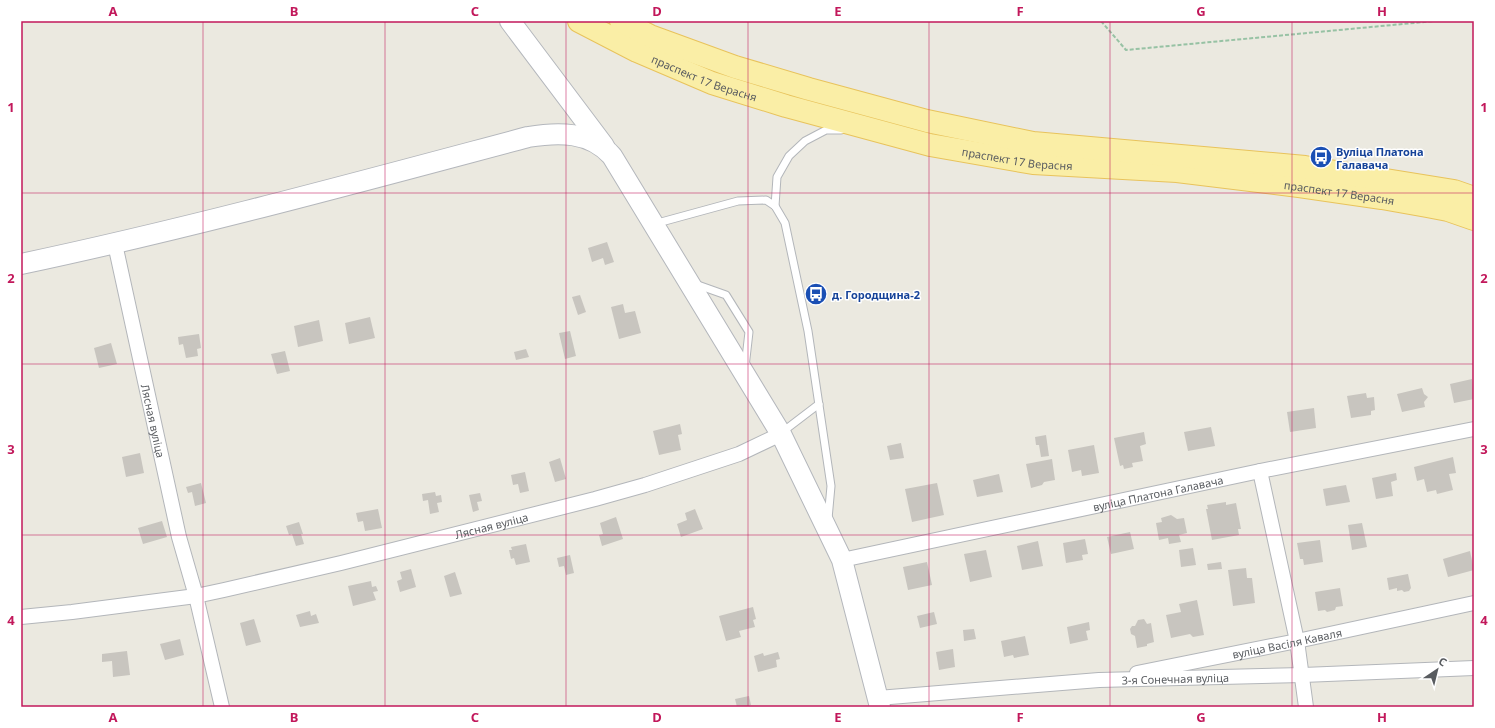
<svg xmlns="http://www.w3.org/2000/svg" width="1495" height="728" font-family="'Noto Sans',sans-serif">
<rect width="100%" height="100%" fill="#ebe9e0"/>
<g fill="#c8c5bf">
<path d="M 607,242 L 614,262 L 605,265 L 603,258 L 592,262 L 588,248 Z"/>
<path d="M 580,295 L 586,312 L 578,315 L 572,297 Z"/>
<path d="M 623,304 L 625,313 L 635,311 L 641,333 L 619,339 L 611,307 Z"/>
<path d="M 370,317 L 375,338 L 349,344 L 345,323 Z"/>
<path d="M 319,320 L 323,341 L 298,347 L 294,326 Z"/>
<path d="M 570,331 L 576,356 L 565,359 L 559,333 Z"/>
<path d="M 199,334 L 201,348 L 197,349 L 198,356 L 186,358 L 183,344 L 179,345 L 178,337 Z"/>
<path d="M 111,343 L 117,364 L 99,368 L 94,348 Z"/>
<path d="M 526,349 L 529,357 L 516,360 L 514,352 Z"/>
<path d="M 285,351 L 290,371 L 277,374 L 271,354 Z"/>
<path d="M 1472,379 L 1474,399 L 1454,403 L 1450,384 Z"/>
<path d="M 1422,388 L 1424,394 L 1428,397 L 1424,402 L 1425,407 L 1402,412 L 1397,394 Z"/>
<path d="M 1366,393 L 1367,398 L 1374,397 L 1375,410 L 1371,411 L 1371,415 L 1351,418 L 1347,396 Z"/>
<path d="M 1314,408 L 1316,428 L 1290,432 L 1287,412 Z"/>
<path d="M 680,424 L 682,434 L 678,435 L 681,450 L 659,455 L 653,431 Z"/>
<path d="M 1211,427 L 1215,446 L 1188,451 L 1184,432 Z"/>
<path d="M 1144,432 L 1146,444 L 1140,446 L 1143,461 L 1132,463 L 1133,467 L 1124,469 L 1123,465 L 1120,466 L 1114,438 Z"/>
<path d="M 1046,435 L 1049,456 L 1041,457 L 1039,445 L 1036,445 L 1035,437 Z"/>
<path d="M 901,443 L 904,458 L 890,460 L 887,446 Z"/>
<path d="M 1094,445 L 1099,473 L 1082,476 L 1081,470 L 1072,472 L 1068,450 Z"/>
<path d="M 140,453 L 144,473 L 126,477 L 122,457 Z"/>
<path d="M 1453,457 L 1456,473 L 1449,474 L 1453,490 L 1437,494 L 1436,490 L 1427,492 L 1424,479 L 1417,481 L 1414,467 Z"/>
<path d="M 560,458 L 566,479 L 555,482 L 549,462 Z"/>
<path d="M 1052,459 L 1055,480 L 1044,482 L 1042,485 L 1031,488 L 1026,464 Z"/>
<path d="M 525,472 L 529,491 L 520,493 L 518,484 L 513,485 L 511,475 Z"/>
<path d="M 1396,473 L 1397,480 L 1391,482 L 1393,496 L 1376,499 L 1372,478 Z"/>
<path d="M 999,474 L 1003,492 L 977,497 L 973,480 Z"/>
<path d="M 201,483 L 206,503 L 195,506 L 192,492 L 188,493 L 186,487 Z"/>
<path d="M 937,483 L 944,515 L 912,522 L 905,489 Z"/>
<path d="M 1346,485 L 1350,502 L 1326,506 L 1323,489 Z"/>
<path d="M 435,492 L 436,496 L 441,495 L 442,502 L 437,503 L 439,512 L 430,514 L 428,500 L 423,501 L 422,494 Z"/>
<path d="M 480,493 L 482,501 L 477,502 L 479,510 L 473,512 L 469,495 Z"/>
<path d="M 1226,502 L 1226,505 L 1236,503 L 1241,529 L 1238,529 L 1239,535 L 1212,540 L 1206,509 L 1208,509 L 1207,505 Z"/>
<path d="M 378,509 L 382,528 L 365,531 L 363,521 L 358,522 L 356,513 Z"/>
<path d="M 695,509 L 703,529 L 681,537 L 677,524 L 687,520 L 685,513 Z"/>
<path d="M 1171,515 L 1177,519 L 1184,518 L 1187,533 L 1179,535 L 1181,542 L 1169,544 L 1168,538 L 1159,540 L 1156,523 L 1162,522 L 1161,518 Z"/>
<path d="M 616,517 L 623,539 L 602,546 L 599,535 L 603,534 L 600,523 Z"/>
<path d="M 162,521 L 167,537 L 143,544 L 138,528 Z"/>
<path d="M 299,522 L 303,534 L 301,534 L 304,544 L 296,546 L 292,534 L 289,535 L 286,526 Z"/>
<path d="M 1362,523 L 1367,547 L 1352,550 L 1348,525 Z"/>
<path d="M 1130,532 L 1134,549 L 1111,554 L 1107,537 Z"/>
<path d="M 1085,539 L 1088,554 L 1082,555 L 1083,560 L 1066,563 L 1063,543 Z"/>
<path d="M 1320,540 L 1323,562 L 1304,565 L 1303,559 L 1300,559 L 1297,543 Z"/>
<path d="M 1038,541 L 1043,566 L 1022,570 L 1017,546 Z"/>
<path d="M 526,544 L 530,562 L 516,565 L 514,558 L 511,559 L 509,550 L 512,550 L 511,547 Z"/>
<path d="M 1193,548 L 1196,565 L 1181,567 L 1179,550 Z"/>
<path d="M 986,550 L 992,577 L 970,582 L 964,554 Z"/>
<path d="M 1470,551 L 1474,570 L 1448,577 L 1443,559 Z"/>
<path d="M 570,555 L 574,573 L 566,575 L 564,566 L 559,567 L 557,558 Z"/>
<path d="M 927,562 L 932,585 L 908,590 L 903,567 Z"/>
<path d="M 1221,562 L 1222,569 L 1208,570 L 1207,564 Z"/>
<path d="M 1246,568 L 1247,578 L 1252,578 L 1255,603 L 1233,606 L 1228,570 Z"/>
<path d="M 411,569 L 416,587 L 400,592 L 397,581 L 402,579 L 400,572 Z"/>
<path d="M 455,572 L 462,594 L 450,597 L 444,576 Z"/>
<path d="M 1408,574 L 1411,588 L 1409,591 L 1404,592 L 1402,590 L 1397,591 L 1397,588 L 1389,590 L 1387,578 Z"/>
<path d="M 371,581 L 372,587 L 376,586 L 378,591 L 373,592 L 376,600 L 353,606 L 348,586 Z"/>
<path d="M 1340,588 L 1343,606 L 1336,607 L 1335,610 L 1327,612 L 1325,610 L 1318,611 L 1315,592 Z"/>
<path d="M 1197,600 L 1204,635 L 1193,637 L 1190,634 L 1171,638 L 1166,615 L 1181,612 L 1179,604 Z"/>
<path d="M 753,607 L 756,619 L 753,620 L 755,627 L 739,631 L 741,637 L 726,641 L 719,616 Z"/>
<path d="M 310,611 L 311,616 L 316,614 L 319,623 L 300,627 L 296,615 Z"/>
<path d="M 934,612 L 937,624 L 920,628 L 917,616 Z"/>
<path d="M 254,619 L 261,642 L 246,646 L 240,623 Z"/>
<path d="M 1144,619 L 1147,624 L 1151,623 L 1154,642 L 1147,644 L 1147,646 L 1137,648 L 1135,636 L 1131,634 L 1130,629 L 1132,626 L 1135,626 L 1138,620 Z"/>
<path d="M 1089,622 L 1090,630 L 1086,631 L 1088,640 L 1070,644 L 1067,627 Z"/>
<path d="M 974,629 L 976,639 L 964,641 L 963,630 Z"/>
<path d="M 1025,636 L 1029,655 L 1014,658 L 1013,655 L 1004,657 L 1001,641 Z"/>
<path d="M 180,639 L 184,655 L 165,660 L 160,644 Z"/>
<path d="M 953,649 L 955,667 L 939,670 L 936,652 Z"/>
<path d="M 127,651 L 130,675 L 113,677 L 112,661 L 102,662 L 102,654 Z"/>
<path d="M 778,652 L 780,659 L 776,660 L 777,667 L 758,672 L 754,656 L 763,653 L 764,656 Z"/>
<path d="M 749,696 L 751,705 L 746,707 L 737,707 L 735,699 Z"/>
</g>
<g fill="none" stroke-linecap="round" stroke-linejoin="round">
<g stroke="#b3b6ba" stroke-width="9">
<g id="lane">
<path d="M 775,206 L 777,177 L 789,156 L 805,141 L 826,130 L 841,130"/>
<path d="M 654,224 L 738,201 L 766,200 L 775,206 L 785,223 L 808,331 L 831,486 L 828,519"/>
<path d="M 695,284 L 726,295 L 749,332 L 745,367"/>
<path d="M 781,433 L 819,404"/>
</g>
</g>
<g stroke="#b3b6ba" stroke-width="16">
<g id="street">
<path id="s1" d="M 115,244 L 179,537 L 196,596 L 222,707"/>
<path d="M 1260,471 L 1297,641 L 1306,707"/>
<path id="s2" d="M 842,560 L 1260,471 L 1474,429"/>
<path id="s3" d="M 21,617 L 72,612 L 196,596 L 224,590 L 341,563 L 595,499 L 645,485 L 739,454 L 781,434"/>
<path id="s4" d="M 1137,673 L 1297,641 L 1474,603"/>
<path id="s5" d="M 878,698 L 1099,680 L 1303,675 L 1474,668"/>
</g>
</g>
<g stroke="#b4b7bc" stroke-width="22">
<g id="secondary">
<path d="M 510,21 L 604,146"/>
<path d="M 21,264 C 191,228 359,182 528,137 C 558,132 590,131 612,156 L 781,434 L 827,529 L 842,560 L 880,707"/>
</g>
</g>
<g stroke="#e8c35c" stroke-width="24">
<g id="primary">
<path id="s6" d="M 579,21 L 637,51 L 712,83 L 786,106 L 930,145 L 1033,163 L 1177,171 L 1299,186 L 1382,198 L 1427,206 L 1448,210 L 1474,219"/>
<path d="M 621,21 L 650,36 L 735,67 L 809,89 L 927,121 L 1033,143 L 1305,167 L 1454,191 L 1474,198"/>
</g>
</g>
<path stroke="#97c2a4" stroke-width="2" stroke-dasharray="4 2" stroke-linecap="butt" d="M 1101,21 L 1126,50 L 1435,21"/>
<use href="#lane" stroke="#fff" stroke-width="7"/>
<use href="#street" stroke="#fff" stroke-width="14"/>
<use href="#secondary" stroke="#fff" stroke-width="20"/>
<use href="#primary" stroke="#faeea6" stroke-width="22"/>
</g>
<path fill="none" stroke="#c2185b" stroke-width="1" stroke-opacity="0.55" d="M 203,21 L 203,707M 385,21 L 385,707M 566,21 L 566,707M 748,21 L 748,707M 929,21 L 929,707M 1110,21 L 1110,707M 1292,21 L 1292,707M 21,193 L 1474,193M 21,364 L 1474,364M 21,535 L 1474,535"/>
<defs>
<g id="bus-disc" transform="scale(1.15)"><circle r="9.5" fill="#1a4fb4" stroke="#fff"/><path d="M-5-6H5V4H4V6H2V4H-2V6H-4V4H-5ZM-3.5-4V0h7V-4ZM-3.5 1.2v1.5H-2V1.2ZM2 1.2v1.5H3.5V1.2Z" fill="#fff"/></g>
</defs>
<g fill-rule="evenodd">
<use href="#bus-disc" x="1321" y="157"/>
<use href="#bus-disc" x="816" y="294"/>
</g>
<g text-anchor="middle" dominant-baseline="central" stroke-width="3" stroke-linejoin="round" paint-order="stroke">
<g font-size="11" fill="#595c60" stroke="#fff">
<text stroke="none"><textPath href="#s6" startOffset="138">праспект 17 Верасня</textPath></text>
<text stroke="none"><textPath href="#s6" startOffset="462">праспект 17 Верасня</textPath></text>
<text stroke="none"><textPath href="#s6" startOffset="786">праспект 17 Верасня</textPath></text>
<text stroke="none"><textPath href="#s1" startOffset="181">Лясная вуліца</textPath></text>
<text stroke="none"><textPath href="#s2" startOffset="323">вуліца Платона Галавача</textPath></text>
<text stroke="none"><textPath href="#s3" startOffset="480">Лясная вуліца</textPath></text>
<text stroke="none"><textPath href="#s4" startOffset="153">вуліца Васіля Каваля</textPath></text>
<text stroke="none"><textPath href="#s5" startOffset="298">3-я Сонечная вуліца</textPath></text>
</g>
<g font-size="11" font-weight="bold" fill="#164399" stroke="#fff" text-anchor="start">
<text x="1336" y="151">Вуліца Платона<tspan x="1336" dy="13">Галавача</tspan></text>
<text x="832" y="294">д. Городщина-2</text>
</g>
</g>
<rect width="1495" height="728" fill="none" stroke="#ffffff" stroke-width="44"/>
<g transform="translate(1437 670) rotate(35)" stroke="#ffffff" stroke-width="3" paint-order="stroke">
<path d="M0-3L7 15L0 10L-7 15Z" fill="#595c60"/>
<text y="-6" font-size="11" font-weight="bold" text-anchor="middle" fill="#595c60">С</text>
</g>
<rect x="22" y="22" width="1451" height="684" fill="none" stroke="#c2185b" stroke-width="1.5"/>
<g font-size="13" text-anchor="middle" font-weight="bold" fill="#c2185b">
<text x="113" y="16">A</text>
<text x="294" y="16">B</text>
<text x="475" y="16">C</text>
<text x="657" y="16">D</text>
<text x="838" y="16">E</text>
<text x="1020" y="16">F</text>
<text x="1201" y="16">G</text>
<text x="1382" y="16">H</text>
<text x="11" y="112">1</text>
<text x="1484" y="112">1</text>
<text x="11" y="283">2</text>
<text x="1484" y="283">2</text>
<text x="11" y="454">3</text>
<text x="1484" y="454">3</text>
<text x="11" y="625">4</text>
<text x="1484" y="625">4</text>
<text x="113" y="722">A</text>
<text x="294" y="722">B</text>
<text x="475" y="722">C</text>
<text x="657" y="722">D</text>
<text x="838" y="722">E</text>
<text x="1020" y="722">F</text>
<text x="1201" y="722">G</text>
<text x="1382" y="722">H</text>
</g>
</svg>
